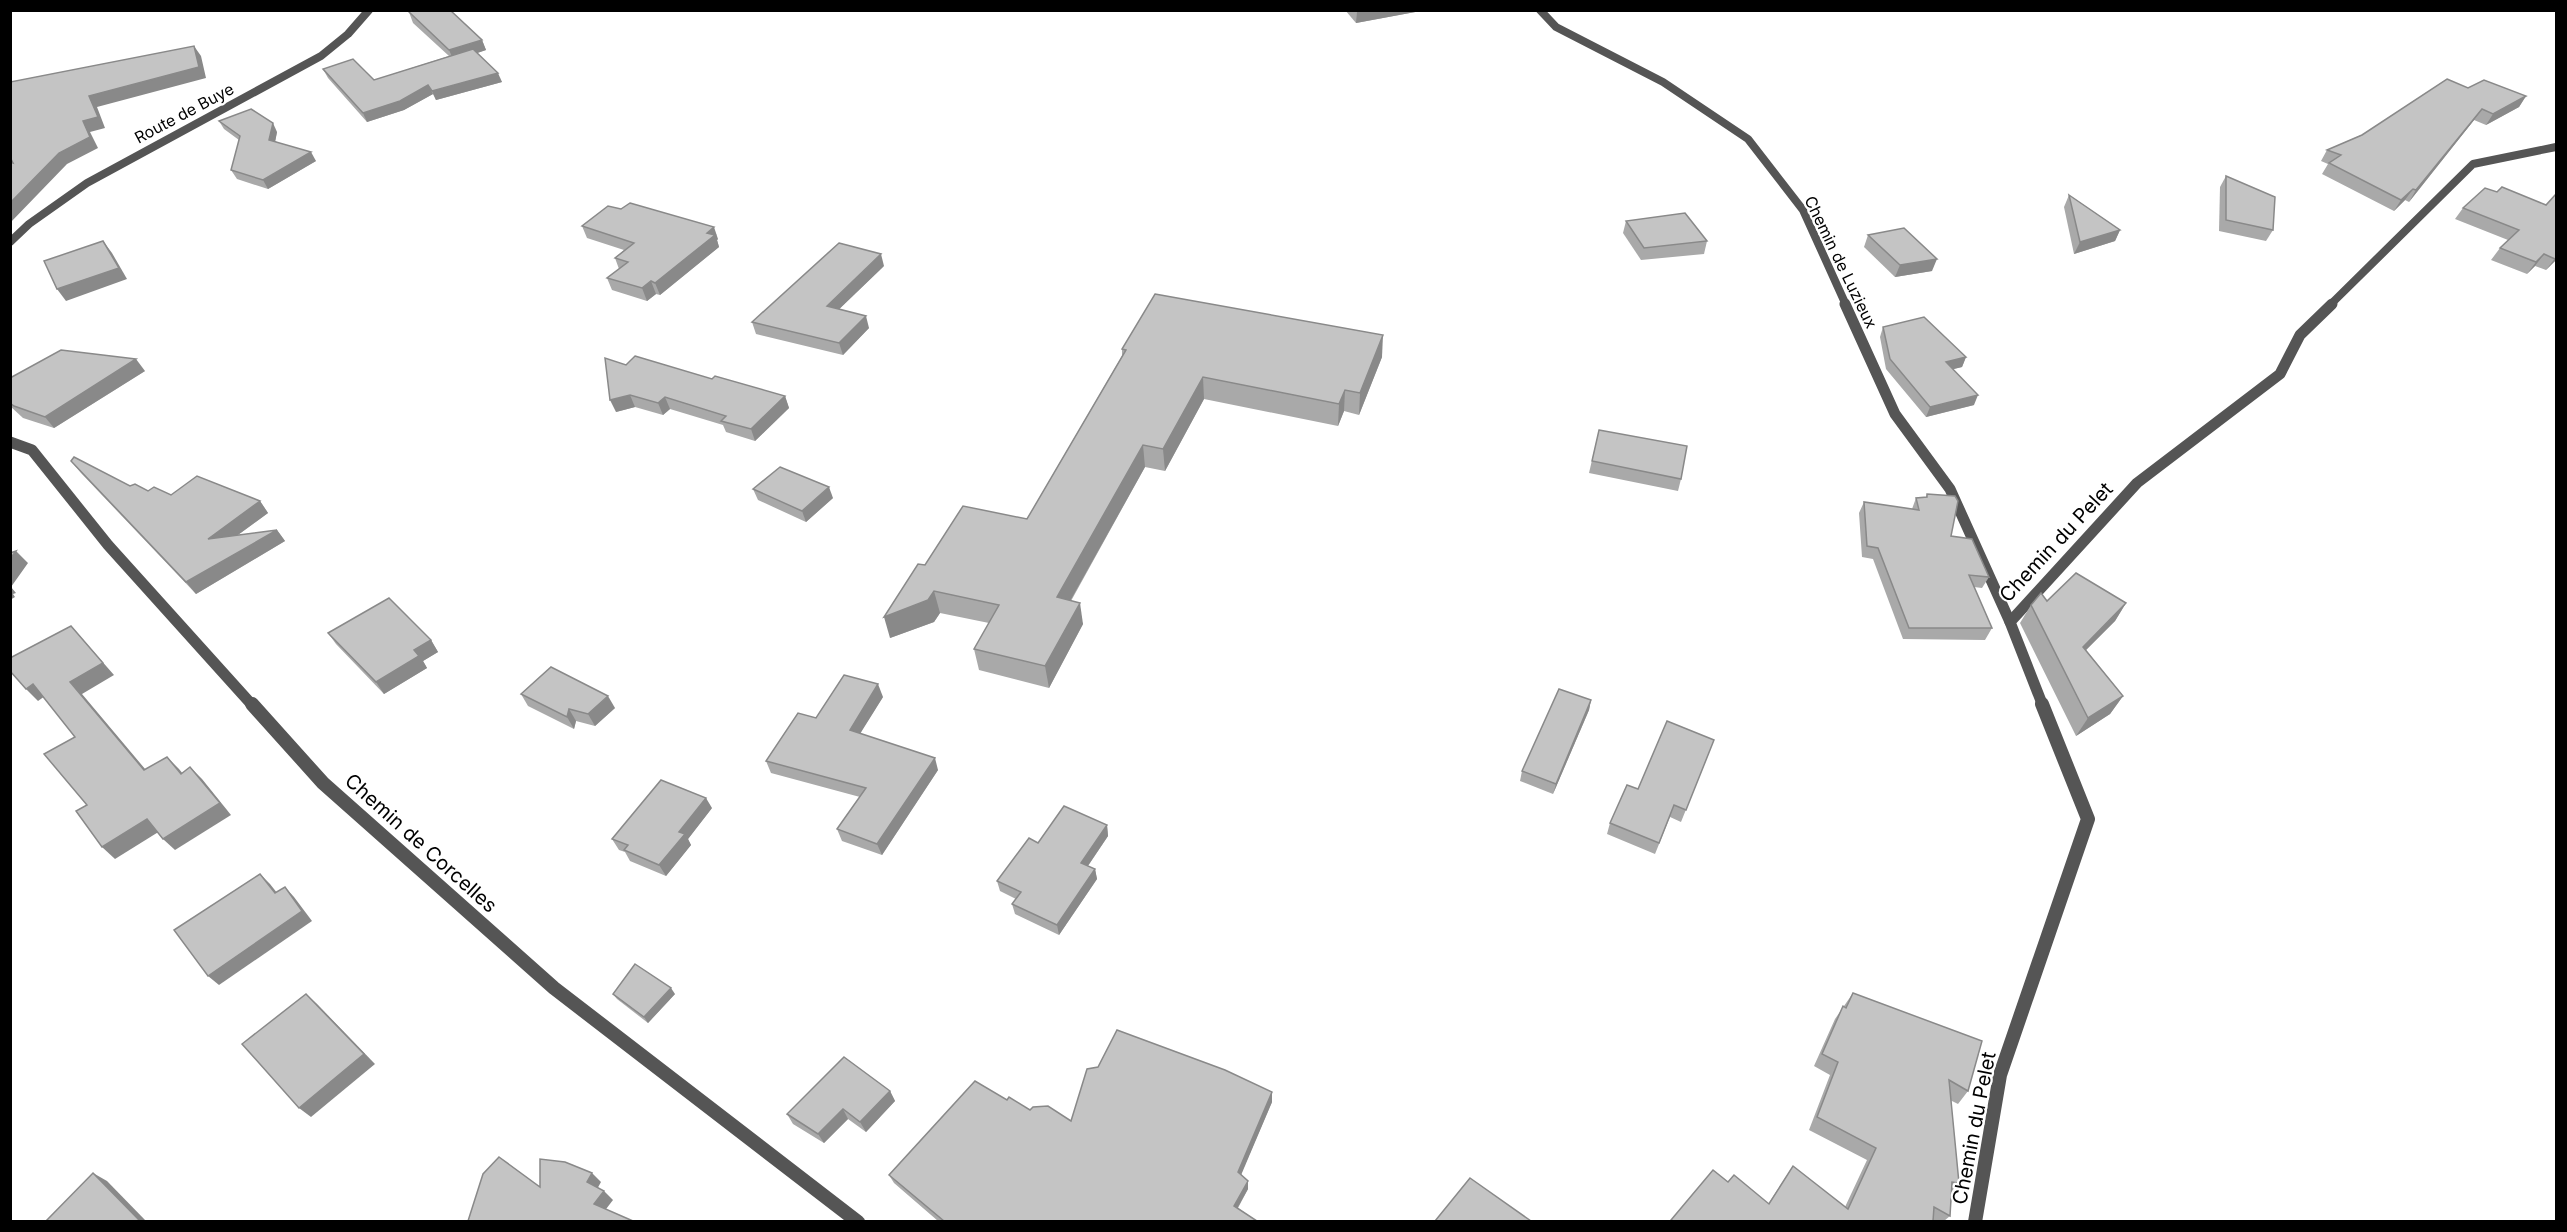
<svg xmlns="http://www.w3.org/2000/svg" width="2567" height="1232" font-family="Inter,sans-serif">
<rect width="100%" height="100%" fill="#fff"/>
<g fill="none" stroke-linecap="round" stroke-linejoin="round">
<g stroke="#555" stroke-width="8">
<path d="M 1540,10 L 1556,27 L 1663,82 L 1748,139 L 1803,210 L 1846,305"/>
<path d="M 10,242 L 29,224 L 87,183 L 321,56 L 348,34 L 369,10"/>
<path d="M 2330,305 L 2473,164 L 2556,147"/>
</g>
<g stroke="#555" stroke-width="11">
<path d="M 1845,304 L 1895,414 L 1950,489 L 2010,622"/>
<path d="M 10,442 L 32,450 L 108,545 L 253,706"/>
<path d="M 2043,706 L 2010,622 L 2137,483 L 2280,374 L 2300,335 L 2332,304"/>
</g>
<g stroke="#555" stroke-width="14">
<path d="M 252,704 L 323,783 L 554,988 L 858,1222"/>
<path d="M 1975,1222 L 2000,1075 L 2088,819 L 2042,704"/>
</g>
</g>
<g fill="#a9a9a9">
<path d="M 1345,10 L 1426,10 L 1356,23 Z"/>
<path d="M 409,12 L 482,40 L 486,50 L 477,53 L 502,82 L 436,100 L 433,94 L 404,110 L 367,122 L 328,78 L 323,69 L 374,80 L 449,56 L 413,23 Z"/>
<path d="M 2468,88 L 2526,96 L 2519,107 L 2486,125 L 2474,120 L 2409,202 L 2405,200 L 2394,211 L 2322,174 L 2328,164 L 2321,161 L 2327,150 Z"/>
<path d="M 219,121 L 277,132 L 275,141 L 316,161 L 268,189 L 237,179 L 231,170 L 239,140 L 224,129 Z"/>
<path d="M 2226,176 L 2273,230 L 2266,241 L 2219,231 L 2220,187 Z"/>
<path d="M 2497,192 L 2556,260 L 2546,270 L 2535,266 L 2527,274 L 2491,260 L 2500,248 L 2508,240 L 2455,219 L 2463,208 Z"/>
<path d="M 2069,195 L 2120,230 L 2115,241 L 2074,254 L 2064,207 Z"/>
<path d="M 1626,221 L 1707,241 L 1704,254 L 1641,260 L 1623,233 Z"/>
<path d="M 582,226 L 718,239 L 717,240 L 719,247 L 660,295 L 656,294 L 647,301 L 612,290 L 607,278 L 619,269 L 615,258 L 624,250 L 587,238 Z"/>
<path d="M 1868,235 L 1932,271 L 1895,277 L 1864,247 Z"/>
<path d="M 884,266 L 839,309 L 869,328 L 843,355 L 756,334 L 752,322 Z"/>
<path d="M 1883,327 L 1966,357 L 1962,367 L 1953,369 L 1974,405 L 1926,417 L 1886,369 L 1880,337 Z"/>
<path d="M 1122,349 L 1382,357 L 1359,415 L 1344,411 L 1338,426 L 1204,399 L 1165,471 L 1145,467 L 1071,601 L 1083,624 L 1049,688 L 979,670 L 974,649 L 989,623 L 940,613 L 934,622 L 890,638 L 925,565 L 1027,519 L 1122,356 Z"/>
<path d="M 626,365 L 712,379 L 785,396 L 789,408 L 755,441 L 726,432 L 723,425 L 670,409 L 663,415 L 635,407 L 616,412 Z"/>
<path d="M 145,371 L 54,428 L 23,418 L 10,406 L 10,378 Z"/>
<path d="M 1599,430 L 1681,479 L 1678,491 L 1589,473 Z"/>
<path d="M 71,461 L 130,486 L 148,491 L 171,495 L 260,501 L 268,513 L 238,535 L 277,530 L 285,541 L 196,594 L 81,473 Z"/>
<path d="M 753,489 L 833,498 L 806,522 L 758,500 Z"/>
<path d="M 1927,494 L 1951,536 L 1989,577 L 1982,588 L 1974,587 L 1992,628 L 1985,640 L 1903,639 L 1873,559 L 1862,557 L 1859,513 L 1864,502 L 1912,509 L 1916,498 L 1926,497 Z"/>
<path d="M 2047,601 L 2126,603 L 2115,621 L 2086,650 L 2123,696 L 2110,714 L 2076,736 L 2020,623 L 2031,605 Z"/>
<path d="M 328,633 L 431,640 L 438,652 L 423,661 L 427,668 L 384,694 L 336,644 Z"/>
<path d="M 521,694 L 615,708 L 595,726 L 576,721 L 574,729 L 528,706 Z"/>
<path d="M 883,697 L 860,733 L 938,770 L 882,855 L 842,841 L 837,829 L 860,797 L 771,773 L 766,761 L 816,718 Z"/>
<path d="M 1591,700 L 1589,710 L 1553,794 L 1520,781 L 1522,771 Z"/>
<path d="M 1714,740 L 1681,822 L 1670,817 L 1655,854 L 1607,834 L 1610,823 L 1638,789 Z"/>
<path d="M 712,808 L 688,839 L 691,845 L 666,876 L 630,861 L 625,852 L 619,850 L 612,839 Z"/>
<path d="M 1107,825 L 1108,836 L 1088,866 L 1095,869 L 1097,879 L 1059,935 L 1015,914 L 1012,904 L 1016,899 L 1000,891 L 997,881 L 1038,843 Z"/>
<path d="M 1853,993 L 1968,1091 L 1958,1104 L 1950,1100 L 1959,1183 L 1952,1191 L 1950,1216 L 1944,1221 L 1670,1221 L 1671,1220 L 1728,1182 L 1768,1204 L 1793,1166 L 1845,1207 L 1867,1160 L 1809,1130 L 1830,1075 L 1814,1066 L 1835,1019 Z"/>
<path d="M 613,994 L 675,994 L 648,1023 L 617,999 Z"/>
<path d="M 890,1091 L 895,1101 L 866,1132 L 848,1119 L 824,1143 L 793,1124 L 787,1114 Z"/>
<path d="M 1272,1092 L 1272,1102 L 1241,1174 L 1248,1189 L 1238,1208 L 1257,1221 L 938,1221 L 894,1183 L 889,1175 L 1007,1100 L 1030,1110 L 1071,1121 Z"/>
</g>
<g fill="#898989">
<path d="M 1367,10 L 1426,10 L 1356,23 L 1357,12 Z"/>
<path d="M 482,40 L 486,50 L 454,61 L 449,50 Z"/>
<path d="M 194,46 L 201,56 L 206,78 L 97,107 L 105,128 L 90,132 L 98,148 L 67,164 L 10,223 L 10,203 L 83,121 L 89,96 Z"/>
<path d="M 498,73 L 502,82 L 436,100 L 432,91 Z"/>
<path d="M 428,85 L 433,94 L 404,110 L 367,122 L 363,113 Z"/>
<path d="M 2526,96 L 2519,107 L 2486,125 L 2493,114 Z"/>
<path d="M 2482,109 L 2474,120 L 2409,202 L 2416,190 Z"/>
<path d="M 273,123 L 277,132 L 274,148 L 269,140 Z"/>
<path d="M 311,152 L 316,161 L 268,189 L 263,180 Z"/>
<path d="M 2413,189 L 2405,200 L 2394,211 L 2401,200 Z"/>
<path d="M 714,227 L 718,239 L 717,240 L 719,247 L 660,295 L 655,283 L 707,233 Z"/>
<path d="M 2120,230 L 2115,241 L 2074,254 L 2080,242 Z"/>
<path d="M 103,241 L 112,253 L 127,279 L 66,301 L 57,289 Z"/>
<path d="M 881,254 L 884,266 L 830,318 L 827,306 Z"/>
<path d="M 2544,254 L 2535,266 L 2527,274 L 2536,262 Z"/>
<path d="M 2556,257 L 2556,260 L 2546,270 Z"/>
<path d="M 1937,259 L 1932,271 L 1895,277 L 1900,265 Z"/>
<path d="M 651,281 L 656,294 L 647,301 L 642,288 Z"/>
<path d="M 866,316 L 869,328 L 843,355 L 839,343 Z"/>
<path d="M 1383,335 L 1382,357 L 1359,415 L 1360,393 Z"/>
<path d="M 1966,357 L 1962,367 L 1942,372 L 1946,362 Z"/>
<path d="M 136,359 L 145,371 L 54,428 L 45,417 Z"/>
<path d="M 1203,377 L 1204,399 L 1165,471 L 1163,449 Z"/>
<path d="M 1345,390 L 1344,411 L 1338,426 L 1339,404 Z"/>
<path d="M 630,395 L 635,407 L 616,412 L 610,400 Z"/>
<path d="M 1978,395 L 1974,405 L 1926,417 L 1930,407 Z"/>
<path d="M 785,396 L 789,408 L 755,441 L 751,429 Z"/>
<path d="M 665,397 L 670,409 L 663,415 L 658,403 Z"/>
<path d="M 1143,445 L 1145,467 L 1060,619 L 1057,597 Z"/>
<path d="M 829,487 L 833,498 L 806,522 L 802,511 Z"/>
<path d="M 260,501 L 268,513 L 217,550 L 208,539 Z"/>
<path d="M 277,530 L 285,541 L 196,594 L 186,582 Z"/>
<path d="M 16,551 L 28,563 L 11,587 L 16,593 L 13,594 L 15,597 L 10,600 L 10,559 Z"/>
<path d="M 934,591 L 940,613 L 934,622 L 890,638 L 884,617 Z"/>
<path d="M 1080,603 L 1083,624 L 1049,688 L 1045,666 Z"/>
<path d="M 2126,603 L 2115,621 L 2072,664 L 2083,647 Z"/>
<path d="M 71,626 L 114,675 L 82,694 L 156,782 L 144,770 L 70,682 Z"/>
<path d="M 431,640 L 438,652 L 423,661 L 427,668 L 384,694 L 376,682 L 414,650 Z"/>
<path d="M 33,684 L 45,696 L 38,701 L 26,689 Z"/>
<path d="M 878,684 L 883,697 L 855,742 L 850,730 Z"/>
<path d="M 608,696 L 615,708 L 595,726 L 588,714 Z"/>
<path d="M 2123,696 L 2110,714 L 2076,736 L 2088,718 Z"/>
<path d="M 1591,700 L 1589,710 L 1553,794 L 1556,784 Z"/>
<path d="M 569,709 L 576,721 L 574,729 L 567,717 Z"/>
<path d="M 167,757 L 179,769 L 192,785 L 181,774 Z"/>
<path d="M 935,758 L 938,770 L 882,855 L 877,844 Z"/>
<path d="M 190,767 L 202,779 L 231,815 L 175,850 L 163,839 Z"/>
<path d="M 706,798 L 712,808 L 688,839 L 691,845 L 666,876 L 659,865 L 679,832 Z"/>
<path d="M 147,819 L 160,831 L 115,859 L 102,847 Z"/>
<path d="M 1107,825 L 1108,836 L 1083,873 L 1081,863 Z"/>
<path d="M 1095,869 L 1097,879 L 1059,935 L 1057,925 Z"/>
<path d="M 260,874 L 270,884 L 285,903 L 275,893 Z"/>
<path d="M 285,887 L 294,897 L 312,921 L 219,985 L 208,976 Z"/>
<path d="M 671,988 L 675,994 L 648,1023 L 644,1017 Z"/>
<path d="M 306,994 L 317,1004 L 375,1064 L 311,1117 L 299,1108 Z"/>
<path d="M 890,1091 L 895,1101 L 866,1132 L 860,1122 Z"/>
<path d="M 1272,1092 L 1272,1102 L 1239,1180 L 1238,1172 Z"/>
<path d="M 843,1109 L 848,1119 L 824,1143 L 818,1134 Z"/>
<path d="M 93,1173 L 107,1181 L 146,1221 L 140,1221 Z"/>
<path d="M 592,1173 L 601,1182 L 596,1191 L 587,1182 Z"/>
<path d="M 1248,1181 L 1248,1189 L 1234,1214 L 1234,1206 Z"/>
<path d="M 604,1191 L 613,1200 L 603,1213 L 594,1204 Z"/>
</g>
<g fill="#c4c4c4" stroke="#898989" stroke-width="1.5">
<path d="M 413,10 L 450,10 L 482,40 L 449,50 L 409,12 Z"/>
<path d="M 194,46 L 199,67 L 89,96 L 98,117 L 83,121 L 90,137 L 59,153 L 10,203 L 10,162 L 13,163 L 10,157 L 10,82 Z"/>
<path d="M 473,49 L 498,73 L 432,91 L 428,85 L 400,101 L 363,113 L 323,69 L 353,59 L 374,80 Z"/>
<path d="M 2447,79 L 2468,88 L 2484,80 L 2526,96 L 2493,114 L 2482,109 L 2416,190 L 2413,189 L 2401,200 L 2329,163 L 2341,155 L 2327,150 L 2362,135 Z"/>
<path d="M 251,109 L 273,123 L 269,140 L 311,152 L 263,180 L 231,170 L 240,136 L 219,121 Z"/>
<path d="M 2226,176 L 2275,197 L 2273,230 L 2226,220 Z"/>
<path d="M 2502,187 L 2546,205 L 2556,194 L 2556,257 L 2555,259 L 2544,254 L 2536,262 L 2500,248 L 2519,230 L 2463,208 L 2485,188 L 2497,192 Z"/>
<path d="M 2069,195 L 2120,230 L 2080,242 Z"/>
<path d="M 630,203 L 714,227 L 707,233 L 715,235 L 655,283 L 651,281 L 642,288 L 607,278 L 628,262 L 615,258 L 634,243 L 582,226 L 608,206 L 621,209 Z"/>
<path d="M 1685,213 L 1707,241 L 1644,248 L 1626,221 Z"/>
<path d="M 1904,228 L 1937,259 L 1900,265 L 1868,235 Z"/>
<path d="M 103,241 L 119,268 L 57,289 L 44,261 Z"/>
<path d="M 839,243 L 881,254 L 827,306 L 866,316 L 839,343 L 752,322 Z"/>
<path d="M 1155,294 L 1383,335 L 1360,393 L 1345,390 L 1339,404 L 1203,377 L 1163,449 L 1143,445 L 1057,597 L 1080,603 L 1045,666 L 974,649 L 999,605 L 934,591 L 928,600 L 884,617 L 918,564 L 925,565 L 963,506 L 1027,519 L 1126,350 L 1122,349 Z"/>
<path d="M 1924,317 L 1966,357 L 1946,362 L 1978,395 L 1930,407 L 1890,359 L 1883,327 Z"/>
<path d="M 61,350 L 136,359 L 45,417 L 14,406 L 10,403 L 10,378 Z"/>
<path d="M 635,356 L 712,379 L 715,376 L 785,396 L 751,429 L 721,421 L 726,416 L 665,397 L 658,403 L 630,395 L 610,400 L 605,358 L 626,365 Z"/>
<path d="M 1599,430 L 1687,446 L 1681,479 L 1592,461 Z"/>
<path d="M 74,457 L 130,486 L 135,484 L 148,491 L 154,487 L 171,495 L 197,476 L 260,501 L 208,539 L 277,530 L 186,582 L 71,461 Z"/>
<path d="M 780,467 L 829,487 L 802,511 L 753,489 Z"/>
<path d="M 1927,494 L 1955,496 L 1958,501 L 1951,536 L 1972,539 L 1989,577 L 1969,575 L 1992,628 L 1909,628 L 1878,548 L 1867,546 L 1864,502 L 1919,510 L 1916,498 L 1927,497 Z"/>
<path d="M 16,551 L 10,559 L 10,553 Z"/>
<path d="M 2076,573 L 2126,603 L 2083,647 L 2123,696 L 2088,718 L 2031,605 L 2041,593 L 2047,601 Z"/>
<path d="M 389,598 L 431,640 L 414,650 L 419,656 L 376,682 L 328,633 Z"/>
<path d="M 71,626 L 103,663 L 70,682 L 144,770 L 167,757 L 181,774 L 190,767 L 220,803 L 163,839 L 147,819 L 102,847 L 76,811 L 87,805 L 44,754 L 75,737 L 33,684 L 26,689 L 10,671 L 10,658 Z"/>
<path d="M 551,667 L 608,696 L 588,714 L 569,709 L 567,717 L 521,694 Z"/>
<path d="M 844,675 L 878,684 L 850,730 L 935,758 L 877,844 L 837,829 L 866,788 L 766,761 L 798,713 L 816,718 Z"/>
<path d="M 1559,689 L 1591,700 L 1556,784 L 1522,771 Z"/>
<path d="M 1667,721 L 1714,740 L 1686,810 L 1674,805 L 1659,843 L 1610,823 L 1627,785 L 1638,789 Z"/>
<path d="M 661,780 L 706,798 L 679,832 L 685,834 L 659,865 L 624,850 L 628,845 L 612,839 Z"/>
<path d="M 1064,806 L 1107,825 L 1081,863 L 1095,869 L 1057,925 L 1012,904 L 1021,892 L 997,881 L 1029,838 L 1038,843 Z"/>
<path d="M 260,874 L 275,893 L 285,887 L 302,911 L 208,976 L 174,930 Z"/>
<path d="M 635,964 L 671,988 L 644,1017 L 613,994 Z"/>
<path d="M 1853,993 L 1982,1041 L 1968,1091 L 1949,1080 L 1959,1183 L 1952,1182 L 1950,1216 L 1934,1207 L 1933,1221 L 1673,1221 L 1671,1220 L 1713,1170 L 1728,1182 L 1734,1175 L 1769,1204 L 1793,1166 L 1848,1209 L 1876,1148 L 1817,1117 L 1838,1062 L 1822,1054 L 1843,1006 L 1846,1008 Z"/>
<path d="M 306,994 L 364,1054 L 299,1108 L 242,1044 Z"/>
<path d="M 1117,1030 L 1225,1070 L 1272,1092 L 1238,1172 L 1248,1181 L 1234,1206 L 1257,1221 L 944,1221 L 889,1175 L 975,1081 L 1007,1100 L 1009,1097 L 1030,1110 L 1033,1107 L 1048,1106 L 1071,1121 L 1087,1069 L 1098,1067 Z"/>
<path d="M 844,1057 L 890,1091 L 860,1122 L 843,1109 L 818,1134 L 787,1114 Z"/>
<path d="M 499,1157 L 540,1187 L 540,1159 L 565,1162 L 592,1173 L 587,1182 L 604,1191 L 594,1204 L 633,1221 L 468,1221 L 483,1174 Z"/>
<path d="M 93,1173 L 140,1221 L 46,1221 Z"/>
<path d="M 1470,1178 L 1531,1221 L 1435,1221 Z"/>
</g>
<g text-anchor="middle" dominant-baseline="central" stroke-width="4.5" stroke-linejoin="round" paint-order="stroke">
<g font-size="16" fill="#000" stroke="#fff">
<text transform="translate(184 113) rotate(-28)">Route de Buye</text>
<text transform="translate(1841 262) rotate(64)">Chemin de Luzieux</text>
</g>
<g font-size="20" fill="#000" stroke="#fff">
<text transform="translate(2056 542) rotate(-47)">Chemin du Pelet</text>
<text transform="translate(421 843) rotate(42)">Chemin de Corcelles</text>
<text transform="translate(1974 1128) rotate(-79)">Chemin du Pelet</text>
</g>
</g>
<rect width="2567" height="1232" fill="none" stroke="#000000" stroke-width="24"/>
</svg>
